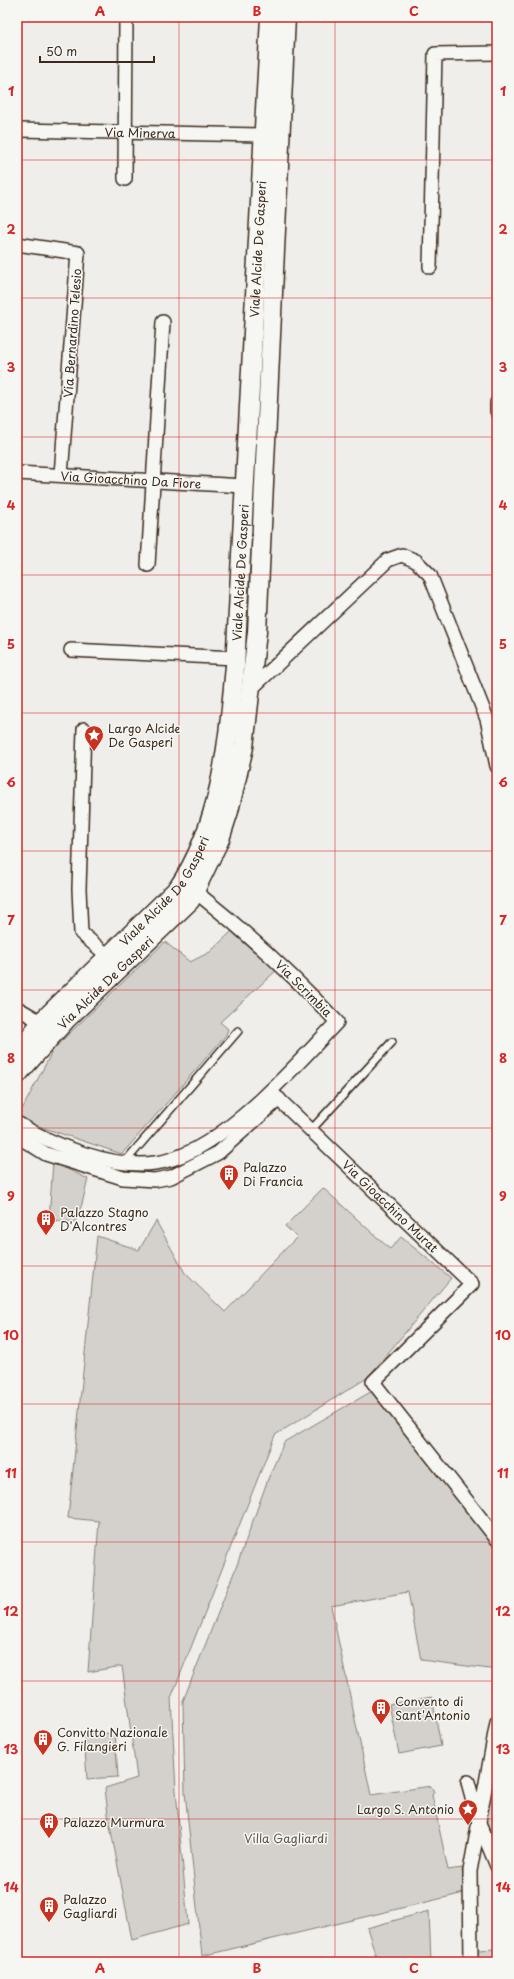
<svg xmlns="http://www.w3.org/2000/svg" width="514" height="1979" font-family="'Playpen Sans',sans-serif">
<rect width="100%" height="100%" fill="#efeeea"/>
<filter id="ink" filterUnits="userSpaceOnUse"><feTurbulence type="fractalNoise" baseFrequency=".025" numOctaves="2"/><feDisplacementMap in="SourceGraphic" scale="8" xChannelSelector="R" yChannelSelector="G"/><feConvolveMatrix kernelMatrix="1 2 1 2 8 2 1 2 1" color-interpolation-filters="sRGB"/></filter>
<g filter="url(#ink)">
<g fill="#d4d1cc" stroke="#887e75">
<path d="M 232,931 L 278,969 L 220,1022 L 228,1029 L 226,1035 L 122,1154 L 17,1119 L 54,1048 L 165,942 L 190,962 L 210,952 Z"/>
<path d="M 53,1162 L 88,1179 L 82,1204 L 75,1222 L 49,1220 Z"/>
<path d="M 323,1188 L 390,1249 L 401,1237 L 451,1278 L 367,1378 L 275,1435 L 171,1698 L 176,1791 L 188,1924 L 132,1940 L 108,1815 L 105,1788 L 137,1778 L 122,1666 L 88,1672 L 99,1521 L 68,1518 L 97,1236 L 139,1250 L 156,1221 L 185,1273 L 225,1312 L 297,1237 L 285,1226 Z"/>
<path d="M 374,1390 L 497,1550 L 497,1670 L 421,1660 L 408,1592 L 331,1606 L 371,1795 L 431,1786 L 434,1792 L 432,1795 L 448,1870 L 462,1868 L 464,1893 L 202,1956 L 185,1792 L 183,1701 L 237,1565 L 268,1479 L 284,1442 Z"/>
<path d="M 432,1697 L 441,1746 L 399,1754 L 389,1704 Z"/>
<path d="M 497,1722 L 497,1866 L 479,1823 Z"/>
<path d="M 115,1733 L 118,1777 L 87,1779 L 84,1734 Z"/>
<path d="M 429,1911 L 431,1962 L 378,1962 L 367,1928 Z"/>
<path d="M 497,1949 L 497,1962 L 477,1962 L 477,1950 Z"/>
</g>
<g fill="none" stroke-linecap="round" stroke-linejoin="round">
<g stroke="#3b2a1e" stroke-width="10">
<g id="service">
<path d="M 311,1130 L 392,1042"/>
<path d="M 124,1163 L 238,1031"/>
</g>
</g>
<g stroke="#3b2a1e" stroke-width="16">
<g id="minor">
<path id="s1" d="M 18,130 L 262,135"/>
<path d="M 125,179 L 126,17"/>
<path d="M 17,244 L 78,253 L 61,475"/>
<path d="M 430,267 L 435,54 L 497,53"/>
<path d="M 497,403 L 497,411"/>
<path id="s2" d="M 17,473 L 244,486"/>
<path d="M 148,565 L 163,322"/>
<path d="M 71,650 L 235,658"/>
<path d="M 252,688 L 388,560 L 402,555 L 416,561 L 430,575 L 487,719 L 497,766"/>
<path d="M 84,729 L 79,889 L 81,933 L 108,956"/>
<path d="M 17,1008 L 41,1022"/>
<path id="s3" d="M 271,1092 L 472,1284 L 373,1382 L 497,1539"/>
<path d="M 17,1123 C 52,1145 113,1169 155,1163 C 218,1156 295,1066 337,1022 C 293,975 246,932 196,892"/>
<path d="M 17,1136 L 46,1154 L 123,1178 L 155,1180 L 171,1177 L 218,1153 L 279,1099"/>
<path d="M 468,1782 L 479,1823 L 497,1866"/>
<path d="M 471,1962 L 470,1871 L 497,1722"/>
</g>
</g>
<g stroke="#3b2a1e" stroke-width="21">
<g id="secondary">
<path id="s4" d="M 17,1054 L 41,1022 L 178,888 C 222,823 228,741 235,666 L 270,17"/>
<path id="s5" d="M 17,1075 L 66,1020 L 190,901 L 220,839 L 229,811 L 244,747 L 257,632 L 286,17"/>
</g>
</g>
<use href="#service" stroke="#f6f6f2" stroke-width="7"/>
<use href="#minor" stroke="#f6f6f2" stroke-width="13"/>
<use href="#secondary" stroke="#f6f6f2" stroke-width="18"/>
</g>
</g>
<path fill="none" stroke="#d62828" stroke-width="1" stroke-opacity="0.55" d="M 179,17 L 179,1962M 335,17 L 335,1962M 17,160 L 497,160M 17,298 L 497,298M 17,437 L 497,437M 17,575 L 497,575M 17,713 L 497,713M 17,851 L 497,851M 17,990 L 497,990M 17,1128 L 497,1128M 17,1266 L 497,1266M 17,1404 L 497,1404M 17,1542 L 497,1542M 17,1681 L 497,1681M 17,1819 L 497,1819"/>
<defs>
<g id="sight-pin" transform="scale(1)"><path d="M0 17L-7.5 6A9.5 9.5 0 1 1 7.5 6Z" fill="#c8321e" stroke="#f6f6f2"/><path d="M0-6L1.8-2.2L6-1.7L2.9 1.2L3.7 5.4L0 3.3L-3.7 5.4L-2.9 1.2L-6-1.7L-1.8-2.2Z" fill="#fff"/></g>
<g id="building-pin" transform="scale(1)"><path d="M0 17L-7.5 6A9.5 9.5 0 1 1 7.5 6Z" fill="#c8321e" stroke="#f6f6f2"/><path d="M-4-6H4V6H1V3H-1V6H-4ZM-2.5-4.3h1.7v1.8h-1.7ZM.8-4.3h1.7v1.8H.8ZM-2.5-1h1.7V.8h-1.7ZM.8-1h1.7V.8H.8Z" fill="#fff"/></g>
</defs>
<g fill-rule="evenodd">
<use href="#sight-pin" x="94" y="735"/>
<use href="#building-pin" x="229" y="1174"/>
<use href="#building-pin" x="46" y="1219"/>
<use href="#building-pin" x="381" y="1708"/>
<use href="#building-pin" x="43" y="1739"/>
<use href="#sight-pin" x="468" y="1809"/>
<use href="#building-pin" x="49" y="1822"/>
<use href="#building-pin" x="49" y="1906"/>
</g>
<g text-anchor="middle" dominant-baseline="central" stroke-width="3" stroke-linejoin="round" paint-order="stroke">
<g font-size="12" fill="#3b2a1e" stroke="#f6f6f2">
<text stroke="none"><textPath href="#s1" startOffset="122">Via Minerva</textPath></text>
<text stroke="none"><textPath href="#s4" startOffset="881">Viale Alcide De Gasperi</textPath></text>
<text transform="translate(72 333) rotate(-86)">Via Bernardino Telesio</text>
<text stroke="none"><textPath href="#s2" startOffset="114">Via Gioacchino Da Fiore</textPath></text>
<text stroke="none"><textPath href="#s4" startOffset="557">Viale Alcide De Gasperi</textPath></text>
<text stroke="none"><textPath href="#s4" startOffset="221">Viale Alcide De Gasperi</textPath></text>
<text stroke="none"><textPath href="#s5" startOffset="128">Via Alcide De Gasperi</textPath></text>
<text transform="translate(304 988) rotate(45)">Via Scrimbia</text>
<text stroke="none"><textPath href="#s3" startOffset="165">Via Gioacchino Murat</textPath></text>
</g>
<g font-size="12" fill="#3b2a1e" stroke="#f6f6f2" text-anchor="start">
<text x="108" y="728">Largo Alcide<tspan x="108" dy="14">De Gasperi</tspan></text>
<text x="243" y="1167">Palazzo<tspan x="243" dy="14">Di Francia</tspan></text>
<text x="60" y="1212">Palazzo Stagno<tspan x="60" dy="14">D'Alcontres</tspan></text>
<text x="395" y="1701">Convento di<tspan x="395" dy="14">Sant'Antonio</tspan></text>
<text x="57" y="1732">Convitto Nazionale<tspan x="57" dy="14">G. Filangieri</tspan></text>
<text x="454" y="1809" text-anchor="end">Largo S. Antonio</text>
<text x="63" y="1822">Palazzo Murmura</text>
<text x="63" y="1899">Palazzo<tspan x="63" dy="14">Gagliardi</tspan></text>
</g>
<g font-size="12" fill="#61544a" stroke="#f6f6f2">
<text x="286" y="1838">Villa Gagliardi</text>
</g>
</g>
<rect width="514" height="1979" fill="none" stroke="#f6f6f2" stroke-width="44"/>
<path d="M40 56v6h114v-6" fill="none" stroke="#3b2a1e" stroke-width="2"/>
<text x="46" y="56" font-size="12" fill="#3b2a1e" stroke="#f6f6f2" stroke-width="3" paint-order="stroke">50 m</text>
<rect x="22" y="22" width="470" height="1935" fill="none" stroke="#d62828" stroke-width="1.5"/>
<g font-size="13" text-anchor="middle" font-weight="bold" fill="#d62828">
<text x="100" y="16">A</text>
<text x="257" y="16">B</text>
<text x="414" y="16">C</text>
<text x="11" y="96">1</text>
<text x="503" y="96">1</text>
<text x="11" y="234">2</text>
<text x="503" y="234">2</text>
<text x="11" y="372">3</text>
<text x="503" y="372">3</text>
<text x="11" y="510">4</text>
<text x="503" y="510">4</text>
<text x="11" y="649">5</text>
<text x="503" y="649">5</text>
<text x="11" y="787">6</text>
<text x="503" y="787">6</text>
<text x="11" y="925">7</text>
<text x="503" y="925">7</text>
<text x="11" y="1063">8</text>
<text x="503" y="1063">8</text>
<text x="11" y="1201">9</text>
<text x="503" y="1201">9</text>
<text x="11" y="1340">10</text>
<text x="503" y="1340">10</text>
<text x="11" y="1478">11</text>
<text x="503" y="1478">11</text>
<text x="11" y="1616">12</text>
<text x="503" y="1616">12</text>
<text x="11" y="1754">13</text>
<text x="503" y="1754">13</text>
<text x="11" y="1892">14</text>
<text x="503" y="1892">14</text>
<text x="100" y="1973">A</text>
<text x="257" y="1973">B</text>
<text x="414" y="1973">C</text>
</g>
</svg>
